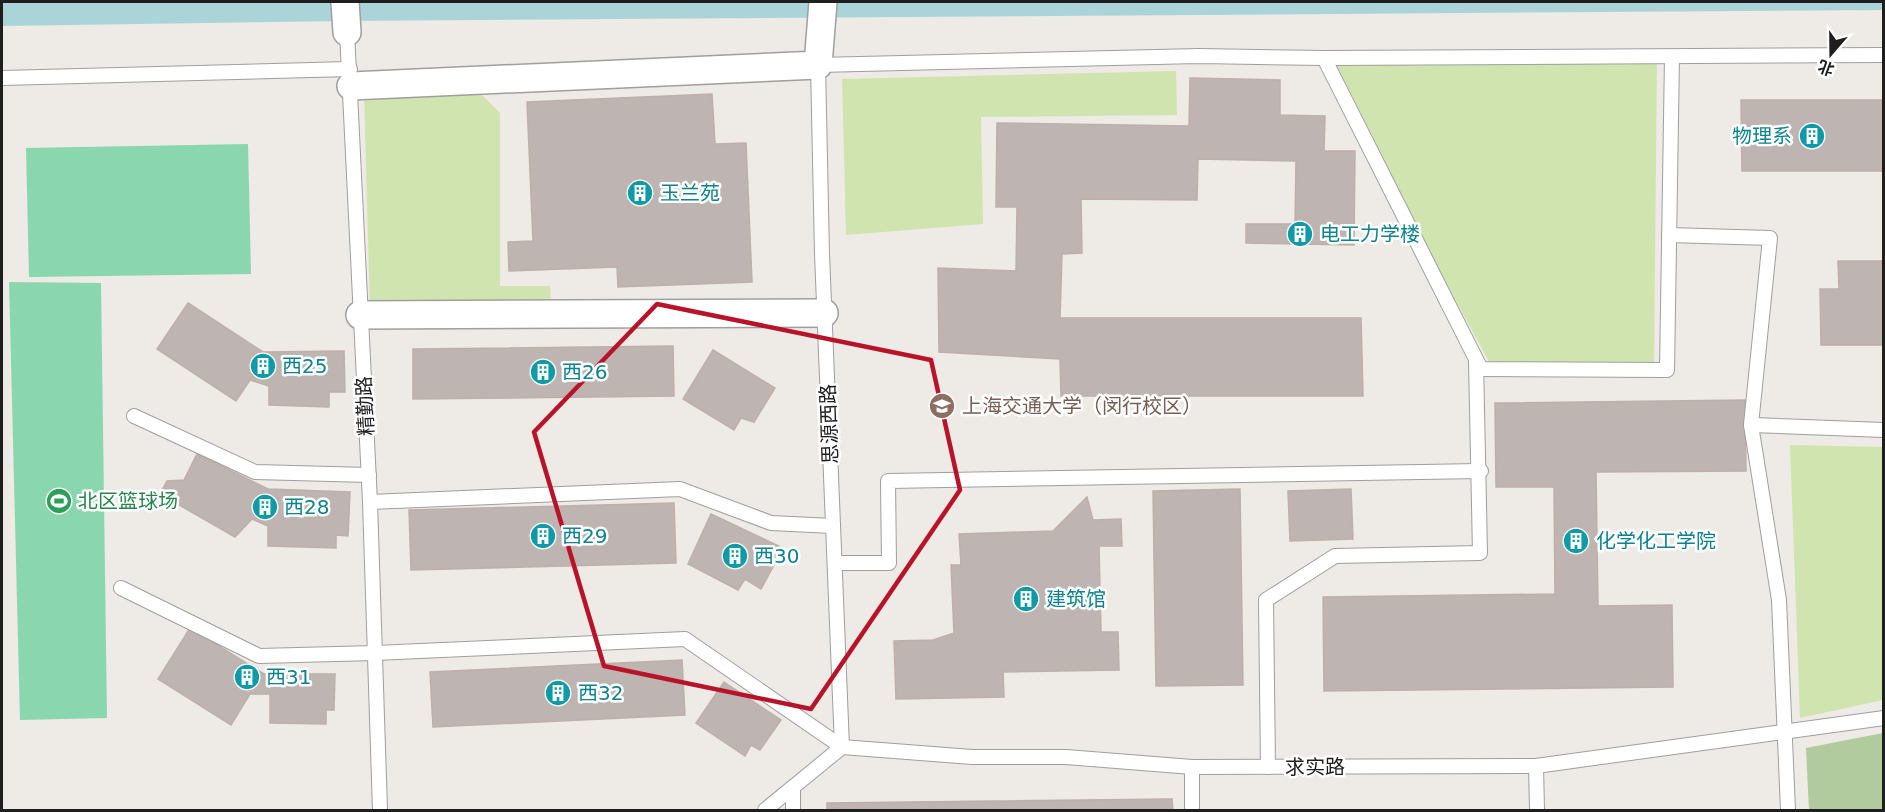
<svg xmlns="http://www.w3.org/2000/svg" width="1885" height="812" font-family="'DejaVu Sans','Noto Sans SC',sans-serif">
<rect width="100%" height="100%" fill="#eeeae5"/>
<g fill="#d0e4b0">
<path d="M 1657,57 L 1654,370 L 1493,369 L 1324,58 Z"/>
<path d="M 1176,71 L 1177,115 L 981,117 L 983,224 L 846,235 L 842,79 Z"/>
<path d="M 479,92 L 500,113 L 500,286 L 550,286 L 551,305 L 370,309 L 364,95 Z"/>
<path d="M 1790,445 L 1884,447 L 1883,700 L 1800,718 Z"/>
</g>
<path fill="#b1ca9e" d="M 1883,733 L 1883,810 L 1809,810 L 1806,748 Z"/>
<g fill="#8ad6ae">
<path d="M 248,144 L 251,274 L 29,277 L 26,148 Z"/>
<path d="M 9,282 L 101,283 L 107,718 L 20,720 Z"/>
</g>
<path fill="#aad4d8" d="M 2,2 L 1883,2 L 1884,10 L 346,21 L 2,26 Z"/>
<g fill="#beb5b2" stroke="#beafa9" stroke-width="1.5">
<path d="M 1190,78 L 1280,80 L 1280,115 L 1325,116 L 1324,151 L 1355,151 L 1354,245 L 1246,243 L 1246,224 L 1295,224 L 1296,161 L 1198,159 L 1197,200 L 1081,199 L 1082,253 L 1062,254 L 1060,318 L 1361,318 L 1363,396 L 1061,396 L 1060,359 L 939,352 L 938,268 L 1016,271 L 1017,207 L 996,207 L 997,123 L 1189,126 Z"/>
<path d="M 712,94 L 715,144 L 746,143 L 752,282 L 618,287 L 617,267 L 509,271 L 508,242 L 533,241 L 527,102 Z"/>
<path d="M 1741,100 L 1884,100 L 1884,171 L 1742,171 Z"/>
<path d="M 1838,261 L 1884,261 L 1884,345 L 1821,345 L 1820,289 L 1839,289 Z"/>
<path d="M 188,303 L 263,352 L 344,351 L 345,392 L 329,392 L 329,407 L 269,405 L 269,386 L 250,380 L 236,401 L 157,349 Z"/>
<path d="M 673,346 L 674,396 L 413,399 L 413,349 Z"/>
<path d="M 713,350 L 775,388 L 754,422 L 741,418 L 734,430 L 683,399 Z"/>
<path d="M 1745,400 L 1746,471 L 1596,472 L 1598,606 L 1672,605 L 1673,687 L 1324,691 L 1323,597 L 1555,594 L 1554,487 L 1496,487 L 1495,403 Z"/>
<path d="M 197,454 L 268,489 L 350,492 L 348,536 L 336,535 L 336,548 L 268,546 L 268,526 L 252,519 L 235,537 L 160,494 L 167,481 L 184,480 Z"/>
<path d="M 1240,489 L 1243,685 L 1156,686 L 1153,491 Z"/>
<path d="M 1351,489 L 1353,539 L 1290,541 L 1288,491 Z"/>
<path d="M 1087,497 L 1093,520 L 1121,519 L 1122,546 L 1099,546 L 1101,632 L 1118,632 L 1119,670 L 1003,672 L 1004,697 L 896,699 L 894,641 L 933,640 L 954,633 L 951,565 L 961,565 L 959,534 L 1053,531 Z"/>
<path d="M 674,503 L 676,563 L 411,570 L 409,510 Z"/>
<path d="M 711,514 L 783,548 L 761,589 L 745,579 L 738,590 L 688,564 Z"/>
<path d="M 190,628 L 264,674 L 335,674 L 334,710 L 326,710 L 326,724 L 270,723 L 270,694 L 250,694 L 231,725 L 158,679 Z"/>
<path d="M 682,660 L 685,715 L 433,727 L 430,672 Z"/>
<path d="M 724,682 L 781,720 L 760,750 L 751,745 L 745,756 L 696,723 Z"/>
<path d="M 1172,799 L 1173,810 L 827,810 L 827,803 Z"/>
</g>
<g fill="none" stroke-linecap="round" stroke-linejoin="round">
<g stroke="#9f9f9f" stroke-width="16">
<g id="lane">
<path d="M 347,32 L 370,502 L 380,810"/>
<path d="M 1324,58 L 1481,369 L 1667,370 L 1672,57"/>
<path d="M 2,78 L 350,69"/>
<path d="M 1669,235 L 1770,238 L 1751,425 L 1779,600 L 1788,810"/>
<path d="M 134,416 L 255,472 L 369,475"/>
<path d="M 1751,425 L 1884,430"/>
<path d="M 370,502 L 680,489 L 771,523 L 833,526"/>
<path d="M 835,563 L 889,563 L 888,481 L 1481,471"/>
<path d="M 121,588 L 259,656 L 375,653 L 685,639 L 842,747"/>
<path d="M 842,747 L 822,254 L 818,65 L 1199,56 L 1324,58 L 1884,55"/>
<path d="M 842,747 L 972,757 L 1066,757 L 1192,767 L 1536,766 L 1884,718"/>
<path d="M 1536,766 L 1537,810"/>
<path d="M 1192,767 L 1192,810"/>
<path d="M 1268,767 L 1266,600 L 1335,556 L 1480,553 L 1476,361"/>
<path d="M 793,788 L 793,810"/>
<path d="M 765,810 L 842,747"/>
</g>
</g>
<g stroke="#9f9f9f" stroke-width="30">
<g id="street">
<path d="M 345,2 L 347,32"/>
<path d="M 351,86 L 818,65 L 823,2"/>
<path d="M 360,315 L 824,313"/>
</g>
</g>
<use href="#lane" stroke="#fff" stroke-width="14"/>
<use href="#street" stroke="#fff" stroke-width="27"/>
</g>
<path fill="none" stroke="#b9132a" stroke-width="4.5" stroke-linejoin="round" d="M 657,304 L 931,360 L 960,490 L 811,709 L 604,666 L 534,432 Z"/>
<defs>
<g id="building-disc" transform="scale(1.35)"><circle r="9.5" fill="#0f9aa8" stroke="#fff"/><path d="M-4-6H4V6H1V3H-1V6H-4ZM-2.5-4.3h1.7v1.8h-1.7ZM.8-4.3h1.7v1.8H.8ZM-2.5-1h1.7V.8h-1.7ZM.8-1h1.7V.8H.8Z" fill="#fff"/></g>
<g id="university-disc" transform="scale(1.35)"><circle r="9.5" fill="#8d6e63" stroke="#fff"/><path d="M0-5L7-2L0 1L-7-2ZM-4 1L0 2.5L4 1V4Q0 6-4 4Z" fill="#fff"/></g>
<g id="stadium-disc" transform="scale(1.35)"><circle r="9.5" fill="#2e9e5b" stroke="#fff"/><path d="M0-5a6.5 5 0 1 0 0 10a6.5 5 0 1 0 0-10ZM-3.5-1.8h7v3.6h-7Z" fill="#fff"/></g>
</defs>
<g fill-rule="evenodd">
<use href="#building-disc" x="1812" y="136"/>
<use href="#building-disc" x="640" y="193"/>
<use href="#building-disc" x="1300" y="234"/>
<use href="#building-disc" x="263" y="366"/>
<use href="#building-disc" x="543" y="372"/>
<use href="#university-disc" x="942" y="406"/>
<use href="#stadium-disc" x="59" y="501"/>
<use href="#building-disc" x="265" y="507"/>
<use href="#building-disc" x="543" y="536"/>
<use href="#building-disc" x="1576" y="541"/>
<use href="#building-disc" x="735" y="556"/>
<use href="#building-disc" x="1026" y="599"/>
<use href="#building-disc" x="247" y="677"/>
<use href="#building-disc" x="558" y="693"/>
</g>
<g text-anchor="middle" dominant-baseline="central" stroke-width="5" stroke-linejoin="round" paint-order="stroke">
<g font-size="20" fill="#0d838f" stroke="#fff" text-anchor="start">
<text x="1792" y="136" text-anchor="end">物理系</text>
<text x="660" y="193">玉兰苑</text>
<text x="1320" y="234">电工力学楼</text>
<text x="282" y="366">西25</text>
<text x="562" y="372">西26</text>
<text x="284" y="507">西28</text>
<text x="562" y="536">西29</text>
<text x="1596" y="541">化学化工学院</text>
<text x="754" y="556">西30</text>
<text x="1046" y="599">建筑馆</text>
<text x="266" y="677">西31</text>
<text x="578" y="693">西32</text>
</g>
<g font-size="20" fill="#1e1e1e" stroke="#fff">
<text transform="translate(365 406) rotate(-93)">精勤路</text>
<text transform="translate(829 424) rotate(-92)">思源西路</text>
<text x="1315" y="767">求实路</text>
</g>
<g font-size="20" fill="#785e54" stroke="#fff" text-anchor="start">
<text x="962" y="406">上海交通大学（闵行校区）</text>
</g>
<g font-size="20" fill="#27864d" stroke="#fff" text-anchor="start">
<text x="78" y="501">北区篮球场</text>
</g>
</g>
<rect width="1885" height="812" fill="none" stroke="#1e1e1e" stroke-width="6"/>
<g transform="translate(1831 54) rotate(200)" stroke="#ffffff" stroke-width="4.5" paint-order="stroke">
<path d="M0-4.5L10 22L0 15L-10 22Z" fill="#1e1e1e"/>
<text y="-9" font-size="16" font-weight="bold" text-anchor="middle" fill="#1e1e1e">北</text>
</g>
</svg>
